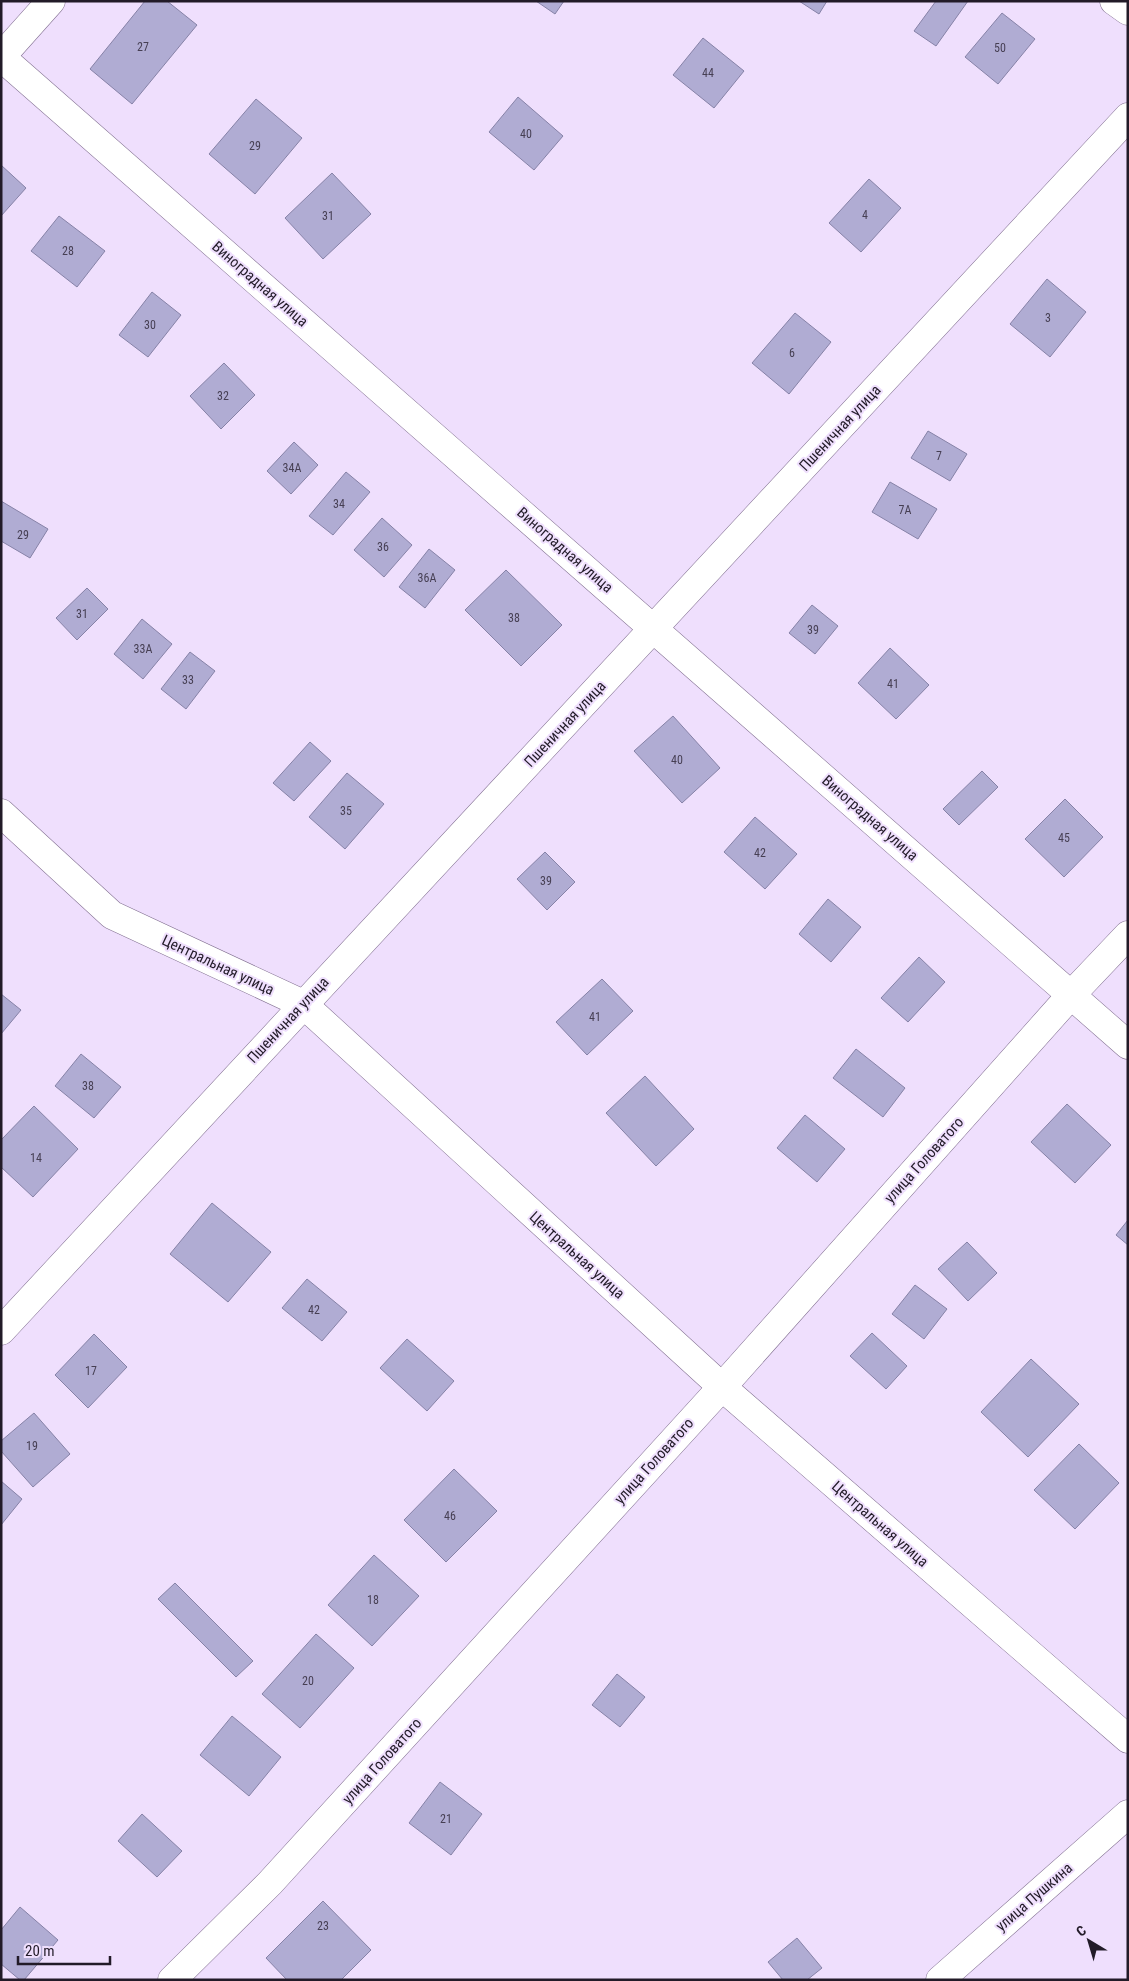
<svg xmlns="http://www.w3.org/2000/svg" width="1129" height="1981" font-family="'Roboto Condensed',sans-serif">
<rect width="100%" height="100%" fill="#efdffd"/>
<g fill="#b0acd3" stroke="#8682a7">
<path d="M 145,1 L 167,1 L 197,25 L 132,104 L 90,69 Z"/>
<path d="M 536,1 L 564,1 L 555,14 Z"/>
<path d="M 799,1 L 827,1 L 819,14 Z"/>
<path d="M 936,1 L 968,1 L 936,46 L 914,31 Z"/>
<path d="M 1002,13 L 1035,39 L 998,84 L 965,57 Z"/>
<path d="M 703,38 L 744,71 L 714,108 L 673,75 Z"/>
<path d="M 518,97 L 563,136 L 534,170 L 489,132 Z"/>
<path d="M 256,99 L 302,138 L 255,194 L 209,154 Z"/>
<path d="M 1,165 L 26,188 L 1,216 Z"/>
<path d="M 332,173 L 371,214 L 323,259 L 285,218 Z"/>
<path d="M 869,179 L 901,208 L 861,252 L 829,223 Z"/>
<path d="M 59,216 L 105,251 L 77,287 L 31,251 Z"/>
<path d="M 1047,279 L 1086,312 L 1050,357 L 1010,324 Z"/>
<path d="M 152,292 L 181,315 L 148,357 L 119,335 Z"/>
<path d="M 795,313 L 831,342 L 789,394 L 752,363 Z"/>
<path d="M 224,363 L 255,395 L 221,429 L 190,396 Z"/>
<path d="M 928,431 L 967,454 L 950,481 L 911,458 Z"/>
<path d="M 294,442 L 318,465 L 291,494 L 267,471 Z"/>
<path d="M 346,472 L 370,492 L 333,535 L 309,516 Z"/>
<path d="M 890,482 L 937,509 L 918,539 L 872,512 Z"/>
<path d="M 1,501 L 48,529 L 30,558 L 1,541 Z"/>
<path d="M 382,518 L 412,545 L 384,577 L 354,550 Z"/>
<path d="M 429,549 L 455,570 L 425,608 L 399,587 Z"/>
<path d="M 506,570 L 562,625 L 521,666 L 465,610 Z"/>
<path d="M 87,588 L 108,609 L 77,640 L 56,618 Z"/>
<path d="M 812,605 L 838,626 L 815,654 L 789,633 Z"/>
<path d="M 142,619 L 172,644 L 143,679 L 114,654 Z"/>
<path d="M 890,648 L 929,685 L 896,719 L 858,683 Z"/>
<path d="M 190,652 L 215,671 L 186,709 L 161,689 Z"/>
<path d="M 673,716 L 720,768 L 682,803 L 634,751 Z"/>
<path d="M 310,742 L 331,761 L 294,801 L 273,783 Z"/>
<path d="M 982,771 L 998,787 L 959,825 L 943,809 Z"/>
<path d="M 347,773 L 384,804 L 345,849 L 309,817 Z"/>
<path d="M 1065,799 L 1103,837 L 1064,877 L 1025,839 Z"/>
<path d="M 755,817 L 797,854 L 765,889 L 724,852 Z"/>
<path d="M 545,852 L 575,882 L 547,910 L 517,879 Z"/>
<path d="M 828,899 L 861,927 L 831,962 L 799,934 Z"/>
<path d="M 919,957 L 945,982 L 908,1022 L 881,998 Z"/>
<path d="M 602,979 L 633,1011 L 587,1055 L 556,1022 Z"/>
<path d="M 1,994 L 21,1010 L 1,1034 Z"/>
<path d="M 856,1049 L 905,1088 L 883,1117 L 833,1078 Z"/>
<path d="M 81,1054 L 121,1087 L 94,1118 L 55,1086 Z"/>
<path d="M 645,1076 L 694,1129 L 656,1166 L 606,1113 Z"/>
<path d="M 1067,1104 L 1111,1145 L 1075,1183 L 1031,1142 Z"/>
<path d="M 34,1106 L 78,1149 L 33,1197 L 1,1167 L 1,1140 Z"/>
<path d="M 805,1115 L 845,1149 L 817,1182 L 777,1148 Z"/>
<path d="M 212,1203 L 271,1252 L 228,1302 L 170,1254 Z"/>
<path d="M 1128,1220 L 1128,1245 L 1116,1235 Z"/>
<path d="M 967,1242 L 997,1273 L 968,1301 L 938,1269 Z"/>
<path d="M 307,1279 L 347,1312 L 322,1341 L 282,1308 Z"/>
<path d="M 915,1285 L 947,1309 L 924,1339 L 892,1314 Z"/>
<path d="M 872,1333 L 907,1366 L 886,1389 L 850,1356 Z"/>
<path d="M 94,1334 L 127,1367 L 88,1408 L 55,1375 Z"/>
<path d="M 407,1339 L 454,1381 L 427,1411 L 380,1368 Z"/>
<path d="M 1031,1359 L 1079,1404 L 1028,1457 L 981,1412 Z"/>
<path d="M 34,1413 L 70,1454 L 33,1487 L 1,1451 L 1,1441 Z"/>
<path d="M 1079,1444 L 1119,1483 L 1075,1529 L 1034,1490 Z"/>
<path d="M 454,1469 L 497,1511 L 446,1562 L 404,1520 Z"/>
<path d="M 1,1481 L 22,1499 L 1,1525 Z"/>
<path d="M 374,1555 L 419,1596 L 372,1646 L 328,1605 Z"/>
<path d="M 175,1583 L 253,1661 L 236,1677 L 158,1599 Z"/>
<path d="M 316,1634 L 354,1668 L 300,1728 L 262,1694 Z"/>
<path d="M 617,1674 L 645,1697 L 620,1727 L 592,1705 Z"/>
<path d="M 232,1716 L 281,1757 L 249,1796 L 200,1755 Z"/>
<path d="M 440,1782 L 482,1814 L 451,1855 L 409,1823 Z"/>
<path d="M 142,1814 L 182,1851 L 157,1877 L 118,1841 Z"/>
<path d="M 323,1901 L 371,1950 L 341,1980 L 287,1980 L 266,1958 Z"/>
<path d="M 20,1907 L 58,1940 L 24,1980 L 20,1980 L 1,1964 L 1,1930 Z"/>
<path d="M 797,1938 L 822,1968 L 807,1980 L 783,1980 L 768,1962 Z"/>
</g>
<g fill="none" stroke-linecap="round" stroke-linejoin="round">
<g stroke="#827091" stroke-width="29">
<g id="minor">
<path d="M 1114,1 L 1128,11"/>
<path d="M 1,57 L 1128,1045"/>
<path d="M 1,57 L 51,1"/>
<path d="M 1,813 L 112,915 L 303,1004 L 722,1387 L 1128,1739"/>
<path d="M 1,1331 L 1128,117"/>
<path d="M 172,1980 L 270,1883 L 722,1387 L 1071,995 L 1128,935"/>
<path d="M 940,1980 L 1128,1814"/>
</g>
</g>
<use href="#minor" stroke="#fff" stroke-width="28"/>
</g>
<g text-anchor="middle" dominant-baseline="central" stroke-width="4" stroke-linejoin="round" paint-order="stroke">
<g font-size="12" fill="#463f53">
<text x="143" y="47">27</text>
<text x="1000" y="48">50</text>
<text x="708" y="73">44</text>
<text x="526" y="134">40</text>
<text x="255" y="146">29</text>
<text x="865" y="215">4</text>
<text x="328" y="216">31</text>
<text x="68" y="251">28</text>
<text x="1048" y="318">3</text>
<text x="150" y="325">30</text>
<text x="792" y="353">6</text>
<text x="223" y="396">32</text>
<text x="939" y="456">7</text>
<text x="292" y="468">34А</text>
<text x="339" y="504">34</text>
<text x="905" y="510">7А</text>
<text x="23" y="535">29</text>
<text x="383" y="547">36</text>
<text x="427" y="578">36А</text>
<text x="82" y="614">31</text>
<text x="514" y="618">38</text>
<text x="813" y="630">39</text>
<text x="143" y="649">33А</text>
<text x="188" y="680">33</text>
<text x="893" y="684">41</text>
<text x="677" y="760">40</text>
<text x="346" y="811">35</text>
<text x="1064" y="838">45</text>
<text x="760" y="853">42</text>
<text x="546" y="881">39</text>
<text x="595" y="1017">41</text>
<text x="88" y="1086">38</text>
<text x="36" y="1158">14</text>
<text x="314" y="1310">42</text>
<text x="91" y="1371">17</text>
<text x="32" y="1446">19</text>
<text x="450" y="1516">46</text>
<text x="373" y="1600">18</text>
<text x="308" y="1681">20</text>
<text x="446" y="1819">21</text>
<text x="323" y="1926">23</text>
</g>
<g font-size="15" fill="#221b28" stroke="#efdffd">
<text transform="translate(260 284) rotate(41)">Виноградная улица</text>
<text transform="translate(840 428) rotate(-47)">Пшеничная улица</text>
<text transform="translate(565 550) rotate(41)">Виноградная улица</text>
<text transform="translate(565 724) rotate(-47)">Пшеничная улица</text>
<text transform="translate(870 818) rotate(41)">Виноградная улица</text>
<text transform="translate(218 965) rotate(25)">Центральная улица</text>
<text transform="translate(288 1020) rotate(-47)">Пшеничная улица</text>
<text transform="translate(924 1160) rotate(-48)">улица Головатого</text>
<text transform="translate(577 1255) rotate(42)">Центральная улица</text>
<text transform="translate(654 1461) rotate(-48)">улица Головатого</text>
<text transform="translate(880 1524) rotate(41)">Центральная улица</text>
<text transform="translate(382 1761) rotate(-48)">улица Головатого</text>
<text transform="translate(1034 1897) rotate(-41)">улица Пушкина</text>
</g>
</g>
<rect width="1129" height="1981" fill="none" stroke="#221b28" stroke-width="5"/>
<g transform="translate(1089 1941) rotate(322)" stroke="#efdffd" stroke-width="4" paint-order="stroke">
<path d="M0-4L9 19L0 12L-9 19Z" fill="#221b28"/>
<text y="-8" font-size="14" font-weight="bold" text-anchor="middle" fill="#221b28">С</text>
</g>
<path d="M18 1956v8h92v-8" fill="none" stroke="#221b28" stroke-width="2.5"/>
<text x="25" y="1956" font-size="15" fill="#221b28" stroke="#efdffd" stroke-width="4" paint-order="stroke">20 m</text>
</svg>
